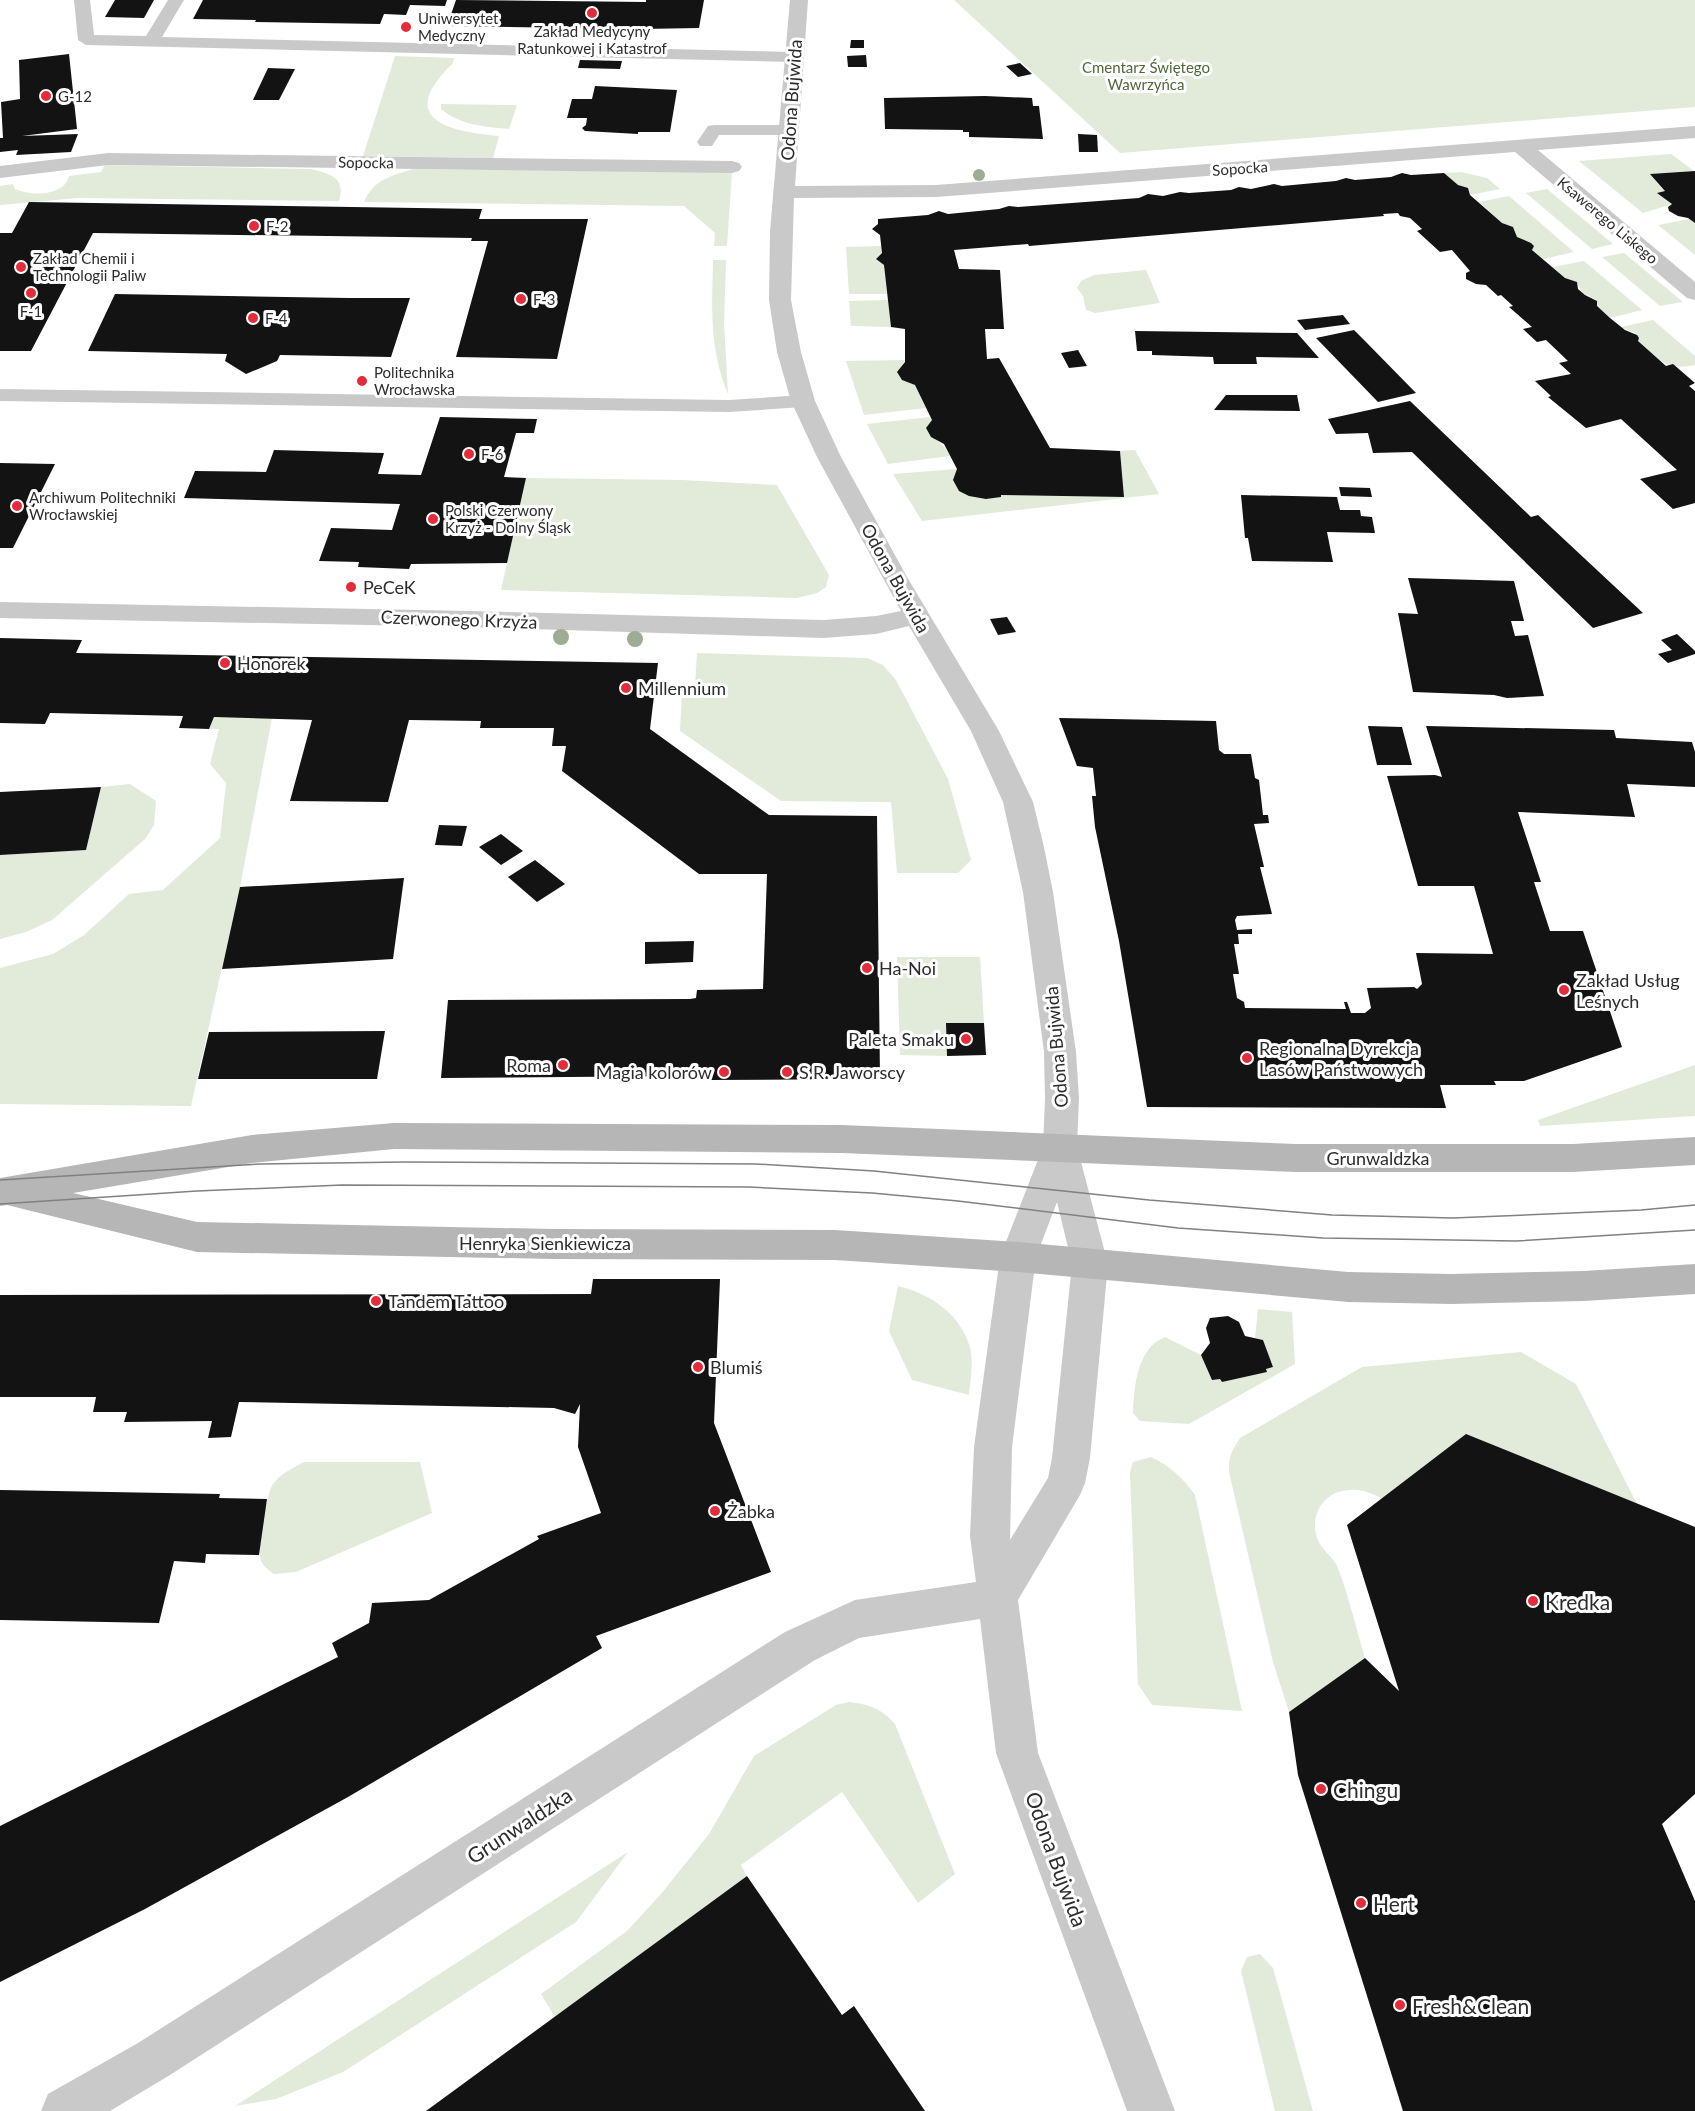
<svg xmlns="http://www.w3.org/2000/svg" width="1695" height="2111" font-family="Lato,sans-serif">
<rect width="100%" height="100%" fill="#fff"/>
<g fill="#e2ead9">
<path d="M 954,0 L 1695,0 L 1695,107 L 1120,153 Z"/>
<path d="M 395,56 L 454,58 L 453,63 C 396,118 445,131 499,136 L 493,158 L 363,156 Z"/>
<path d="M 441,104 L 517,105 L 509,129 C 486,127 459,125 441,109 Z"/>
<path d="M 1671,154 L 1694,171 L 1651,174 L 1665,191 L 1658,193 L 1672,204 L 1643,213 L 1579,161 Z"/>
<path d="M 105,165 L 312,169 C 331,175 346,177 339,201 L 78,198 L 0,205 L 0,186 L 13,184 L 15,189 C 30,196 64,197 69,176 L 101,172 Z"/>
<path d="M 413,169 L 732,172 L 727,246 L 714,246 L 715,233 L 684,206 L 364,202 C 374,179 391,176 413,169 Z"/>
<path d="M 1461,172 L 1487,178 L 1500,189 L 1470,195 L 1469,189 L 1458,185 L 1444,173 Z"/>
<path d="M 1547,189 L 1613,244 L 1592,249 L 1526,193 Z"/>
<path d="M 1509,196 L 1574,252 L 1543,259 L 1532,250 L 1533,246 C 1529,241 1518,241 1515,235 C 1514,232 1514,229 1513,227 L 1502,223 L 1479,202 Z"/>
<path d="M 1689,219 L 1695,223 L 1695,255 L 1658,225 Z"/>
<path d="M 881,246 L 882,253 L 876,259 L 884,265 L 887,294 L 849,294 L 846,247 Z"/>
<path d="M 1624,253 L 1683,302 L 1660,306 L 1602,257 Z"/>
<path d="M 713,260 L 726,260 L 724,323 L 728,394 C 709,347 712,309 713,260 Z"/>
<path d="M 1584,261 L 1642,310 L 1610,318 L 1597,306 L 1597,301 C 1584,291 1584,299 1577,282 L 1565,278 L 1553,267 Z"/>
<path d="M 1146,270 L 1160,303 L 1095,313 L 1086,310 L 1083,296 L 1077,288 L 1081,281 L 1094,275 Z"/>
<path d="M 888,300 L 891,327 L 851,326 L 849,301 Z"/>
<path d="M 1653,320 L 1695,356 L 1695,365 C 1665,371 1659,360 1638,341 L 1639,338 L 1635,333 L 1621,327 Z"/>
<path d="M 905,360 L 898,372 L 902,380 L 915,385 L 926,408 L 864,415 L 846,361 Z"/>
<path d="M 930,417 L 932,420 L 926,428 C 933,441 943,441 950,456 L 888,464 L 867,424 Z"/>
<path d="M 1135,450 L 1159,494 L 922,521 L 893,474 L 957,469 L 986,499 L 1001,497 L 1001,495 L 1124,497 L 1120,451 Z"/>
<path d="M 526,478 L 682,480 L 777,485 L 829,575 L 826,587 L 817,593 L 797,598 L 501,590 Z"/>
<path d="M 697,653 L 867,658 L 883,665 L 896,680 L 948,779 L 971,860 L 958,873 L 897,873 L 891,802 L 781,801 L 680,731 L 682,690 L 688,691 L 695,686 Z"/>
<path d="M 214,717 L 272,718 L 240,887 L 191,1106 L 0,1104 L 0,968 L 53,954 L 84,935 L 129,894 L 163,890 L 220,838 L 226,783 L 210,764 L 219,729 L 209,729 Z"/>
<path d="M 130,784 L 156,801 L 154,825 L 145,839 L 52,920 L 26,932 L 0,939 L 0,855 L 86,850 L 101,787 Z"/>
<path d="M 897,957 L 980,957 L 984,1023 L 946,1023 L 947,1056 L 900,1055 Z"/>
<path d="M 1695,1065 L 1695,1116 L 1540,1126 L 1538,1120 Z"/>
<path d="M 898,1286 C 927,1293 955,1310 967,1339 C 975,1356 971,1377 969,1395 L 912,1380 L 889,1331 Z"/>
<path d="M 1258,1309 L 1292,1312 L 1295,1364 L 1189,1424 L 1140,1421 L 1133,1413 C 1134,1387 1137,1348 1165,1337 L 1201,1355 L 1222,1382 L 1267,1372 L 1266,1369 L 1273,1367 L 1263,1340 L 1255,1338 Z"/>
<path d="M 1521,1352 L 1576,1384 L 1637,1504 L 1560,1472 L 1382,1498 C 1372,1494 1362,1489 1351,1490 C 1325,1490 1309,1514 1317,1538 C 1321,1550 1334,1557 1338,1568 C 1349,1597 1356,1628 1365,1658 L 1289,1712 L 1273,1662 L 1229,1472 C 1228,1458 1232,1450 1240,1438 L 1362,1367 Z"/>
<path d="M 1151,1457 C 1170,1466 1182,1477 1195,1495 L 1242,1711 L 1152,1705 L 1138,1684 L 1130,1472 L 1133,1462 Z"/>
<path d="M 304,1462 L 420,1462 L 432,1513 L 296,1572 L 274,1574 C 267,1569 261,1565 260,1556 C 258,1546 267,1492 273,1484 C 281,1473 293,1468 304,1462 Z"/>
<path d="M 849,1702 C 869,1704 882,1709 895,1724 L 955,1874 L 918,1903 L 842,1792 L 741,1865 L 747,1876 L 555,2017 L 541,1994 L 627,1931 L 661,1894 L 709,1834 L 754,1756 L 836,1705 Z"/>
<path d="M 628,1852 L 576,1922 L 343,2072 L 276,2099 L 235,2106 Z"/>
<path d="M 1260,1954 L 1273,1968 L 1313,2111 L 1275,2111 L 1241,1971 L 1247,1957 Z"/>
</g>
<g fill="#131313">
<path d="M 115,0 L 154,0 L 144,18 L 105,17 Z"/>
<path d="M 203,0 L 447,0 L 445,6 L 410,5 L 406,15 L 384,14 L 380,24 L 255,22 L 256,20 L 193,19 Z"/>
<path d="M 456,0 L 646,2 L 646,0 L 704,0 L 699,28 L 642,29 L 447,26 Z"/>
<path d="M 851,40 L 864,40 L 864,48 L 850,48 Z"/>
<path d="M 69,54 L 77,129 L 22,136 L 78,134 L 71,152 L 16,155 L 18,150 L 0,152 L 0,138 L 3,138 L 1,102 L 20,99 L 19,60 Z"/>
<path d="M 866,55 L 867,67 L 848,67 L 847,56 Z"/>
<path d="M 580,60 L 622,61 L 620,69 L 578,68 Z"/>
<path d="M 1020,63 L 1032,74 L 1018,77 L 1006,66 Z"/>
<path d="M 268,68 L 295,69 L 279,100 L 253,100 Z"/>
<path d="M 595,86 L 677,90 L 670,132 L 638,132 L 638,134 L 585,131 L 582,128 L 586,125 L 587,118 L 567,118 L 572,99 L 592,99 Z"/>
<path d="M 985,96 L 1032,98 L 1033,106 L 1039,106 L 1043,139 L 969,137 L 969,132 L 963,132 L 963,130 L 885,129 L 884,98 Z"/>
<path d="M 1078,134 L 1097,135 L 1098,152 L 1079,152 Z"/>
<path d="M 1695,171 L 1695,223 L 1688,218 L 1678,216 L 1669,211 L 1668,207 L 1672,204 L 1657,193 L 1665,191 L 1650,174 Z"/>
<path d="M 1402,173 L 1411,175 L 1444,173 L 1458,185 L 1468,188 L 1470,195 L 1502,223 L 1513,227 L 1517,237 L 1531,243 L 1534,246 L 1532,250 L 1565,278 L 1577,282 L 1578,289 L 1585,295 L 1597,301 L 1597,306 L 1610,318 L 1625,330 L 1637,335 L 1639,338 L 1638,341 L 1666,366 L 1673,364 L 1695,383 L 1689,386 L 1695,391 L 1695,503 L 1673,509 L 1640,479 L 1677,470 L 1621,419 L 1586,428 L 1548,397 L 1551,396 L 1535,381 L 1571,374 L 1559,363 L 1568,361 L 1546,340 L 1537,342 L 1523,329 L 1532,327 L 1509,307 L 1513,306 L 1501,295 L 1498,296 L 1486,285 L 1476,284 L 1466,279 L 1466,273 L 1470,271 L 1452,250 L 1440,252 L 1417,231 L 1422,229 L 1410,218 L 1400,216 L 1398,213 L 1383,214 L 1384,216 L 1029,246 L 1028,244 L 954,250 L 959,269 L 1000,270 L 1004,329 L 985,329 L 987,359 L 999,358 L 1050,448 L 1120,451 L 1124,497 L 1001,495 L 1001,497 L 986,499 L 969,496 L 959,491 L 953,480 L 957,469 L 944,444 L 931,437 L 926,428 L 932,420 L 915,385 L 902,380 L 897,372 L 905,362 L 905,329 L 891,327 L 884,265 L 876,259 L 882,253 L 880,235 L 872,229 L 878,224 L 878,219 L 928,215 L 939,211 L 948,214 L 999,209 L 1009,206 L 1018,207 L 1139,198 L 1148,194 L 1163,196 L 1180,192 L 1189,193 L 1231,190 L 1239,187 L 1251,189 L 1274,184 L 1282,186 L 1336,181 L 1346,178 L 1355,180 L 1391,177 Z"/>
<path d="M 29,202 L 482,209 L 479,219 L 588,219 L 557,359 L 456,357 L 488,241 L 471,241 L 472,238 L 93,233 L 31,351 L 0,351 L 0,233 L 12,233 Z"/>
<path d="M 115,294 L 349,298 L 410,298 L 391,357 L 280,355 L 277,361 L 246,374 L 225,361 L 227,354 L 88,351 Z"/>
<path d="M 1343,315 L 1350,324 L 1305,330 L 1297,320 Z"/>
<path d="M 1354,330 L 1365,341 L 1416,393 L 1378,402 L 1316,338 Z"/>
<path d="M 1135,331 L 1297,333 L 1319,358 L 1256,357 L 1257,364 L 1214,364 L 1213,357 L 1152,355 L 1152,351 L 1137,351 Z"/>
<path d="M 1078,350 L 1087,366 L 1069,368 L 1061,353 Z"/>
<path d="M 1226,395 L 1297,395 L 1300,411 L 1214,410 Z"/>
<path d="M 1410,401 L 1531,517 L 1538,515 L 1643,613 L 1593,628 L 1412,452 L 1373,453 L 1368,433 L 1336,434 L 1328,419 Z"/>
<path d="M 440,417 L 537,419 L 534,433 L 516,433 L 504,477 L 526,478 L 507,563 L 411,564 L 409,569 L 358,567 L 359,562 L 319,561 L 331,528 L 392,530 L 400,504 L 184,498 L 195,471 L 266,472 L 274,450 L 384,453 L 378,474 L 421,475 Z"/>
<path d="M 0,463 L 55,464 L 13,548 L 0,548 Z"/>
<path d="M 1339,487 L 1370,488 L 1372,497 L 1341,496 Z"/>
<path d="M 1241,495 L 1337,497 L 1340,510 L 1360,510 L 1361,516 L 1372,517 L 1375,533 L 1327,532 L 1333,562 L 1252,561 L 1248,538 L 1245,538 Z"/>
<path d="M 1408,578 L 1514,581 L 1524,621 L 1511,621 L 1515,636 L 1528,635 L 1544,696 L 1507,698 L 1494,695 L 1413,692 L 1398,613 L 1418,614 Z"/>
<path d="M 1007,617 L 1016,632 L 998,635 L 990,619 Z"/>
<path d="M 1677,634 L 1695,651 L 1695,654 L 1668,663 L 1658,654 L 1672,650 L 1661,640 Z"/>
<path d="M 0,638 L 82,640 L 76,653 L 658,663 L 650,729 L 769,815 L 877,816 L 880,1079 L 708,1080 L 688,1080 L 688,1076 L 441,1078 L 448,1000 L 690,999 L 696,998 L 697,990 L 763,989 L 767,874 L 699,874 L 562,771 L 566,746 L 552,746 L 554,728 L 480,728 L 481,721 L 409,720 L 388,802 L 290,801 L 312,720 L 214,717 L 209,729 L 179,728 L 183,716 L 50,713 L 45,724 L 0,723 Z"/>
<path d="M 1059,718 L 1216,721 L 1219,750 L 1224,754 L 1251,754 L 1255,778 L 1259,780 L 1263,815 L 1268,815 L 1269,823 L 1254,824 L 1264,867 L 1260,867 L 1272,914 L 1237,916 L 1235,920 L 1237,930 L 1252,929 L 1252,934 L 1238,934 L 1239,944 L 1234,944 L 1239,974 L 1233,974 L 1237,998 L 1244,1002 L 1245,1008 L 1346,1009 L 1344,1002 L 1347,1002 L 1351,1013 L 1365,1013 L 1371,1008 L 1367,988 L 1414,987 L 1417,989 L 1422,984 L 1416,953 L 1493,954 L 1474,886 L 1418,886 L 1387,776 L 1435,775 L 1442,777 L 1426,726 L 1614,730 L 1616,738 L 1692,742 L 1695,752 L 1695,787 L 1627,784 L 1635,817 L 1518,812 L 1541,882 L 1534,882 L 1550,931 L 1583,931 L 1622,1047 L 1524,1081 L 1494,1081 L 1496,1085 L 1440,1085 L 1446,1108 L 1147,1107 L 1119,941 L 1095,827 L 1092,796 L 1096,796 L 1093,768 L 1077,766 Z"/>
<path d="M 1368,726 L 1402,727 L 1412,765 L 1377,765 Z"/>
<path d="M 101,787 L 86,850 L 0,855 L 0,792 Z"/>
<path d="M 439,825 L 467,826 L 462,846 L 435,845 Z"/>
<path d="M 501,834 L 523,851 L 501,865 L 479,847 Z"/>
<path d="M 535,860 L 565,884 L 537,902 L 508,877 Z"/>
<path d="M 404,878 L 393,959 L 222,969 L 240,887 Z"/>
<path d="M 694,941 L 693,962 L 645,964 L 645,942 Z"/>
<path d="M 946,1023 L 984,1023 L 986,1055 L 947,1056 Z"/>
<path d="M 385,1031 L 377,1079 L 198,1079 L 209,1032 Z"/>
<path d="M 593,1279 L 720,1279 L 714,1423 L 771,1572 L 596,1636 L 602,1648 L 348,1797 L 145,1909 L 0,1982 L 0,1826 L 338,1657 L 332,1643 L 369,1623 L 372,1603 L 429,1600 L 539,1539 L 537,1536 L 601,1513 L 578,1447 L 580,1404 L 575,1414 L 554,1408 L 239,1402 L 231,1437 L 208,1438 L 212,1421 L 124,1422 L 127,1412 L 93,1412 L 96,1397 L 0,1397 L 0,1295 L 591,1294 Z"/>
<path d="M 1228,1316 L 1239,1322 L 1245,1336 L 1263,1340 L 1273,1367 L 1266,1369 L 1267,1372 L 1222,1382 L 1220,1379 L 1212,1380 L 1201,1355 L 1210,1343 L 1206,1328 L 1210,1318 Z"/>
<path d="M 1466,1434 L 1695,1527 L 1695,1794 L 1662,1824 L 1695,1901 L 1695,2111 L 1403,2111 L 1298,1775 L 1289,1712 L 1365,1658 L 1399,1691 L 1347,1525 Z"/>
<path d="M 0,1490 L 220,1494 L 219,1498 L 267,1499 L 259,1555 L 206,1554 L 205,1563 L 174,1561 L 159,1623 L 0,1620 Z"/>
<path d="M 747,1876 L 842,2015 L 854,2006 L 925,2111 L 426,2111 Z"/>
</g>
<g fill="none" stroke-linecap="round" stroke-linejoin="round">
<g fill="#c9c9c9" fill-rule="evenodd">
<path d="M 74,0 L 90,0 L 94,35 L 146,36 L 168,0 L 184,0 L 162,37 L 793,52 L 801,57 L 793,62 L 86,45 L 78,40 Z"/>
<path d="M 714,125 L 787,125 L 793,126 L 796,130 L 793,134 L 787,135 L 719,135 L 712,146 L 700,146 L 697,142 L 708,126 Z"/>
<path d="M 0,389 L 729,400 L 803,395 L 810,397 L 813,401 L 810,405 L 803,407 L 729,412 L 0,401 Z"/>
</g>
<g fill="#c9c9c9" fill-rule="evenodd">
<path d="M 790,0 L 808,0 L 795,186 L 936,185 L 1695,126 L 1695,138 L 1538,150 L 1695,282 L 1695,300 L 1687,298 L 1515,152 L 936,197 L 794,198 L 791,300 L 801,352 L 815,401 L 841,457 L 907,577 L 999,731 L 1033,802 L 1044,847 L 1053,892 L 1076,1052 L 1079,1098 L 1077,1147 L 1108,1264 L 1090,1458 L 1085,1483 L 1080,1495 L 1018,1600 L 1038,1753 L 1175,2111 L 1127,2111 L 996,1753 L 980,1619 L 859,1638 L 815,1660 L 170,2075 L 110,2111 L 41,2111 L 48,2094 L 138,2043 L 785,1632 L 855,1600 L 976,1582 L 970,1536 L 974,1447 L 1000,1257 L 1043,1147 L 1045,1098 L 1044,1052 L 1023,892 L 1003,802 L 971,731 L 909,626 L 876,634 L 824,638 L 470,627 L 0,618 L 0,602 L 470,611 L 824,620 L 876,616 L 901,611 L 817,457 L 791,401 L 777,352 L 769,300 L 770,231 ZM 1057,1202 L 1072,1264 L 1052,1458 L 1048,1478 L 1010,1540 L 1012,1447 L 1036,1257 Z"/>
<path d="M 108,153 L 732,161 L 739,163 L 742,167 L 739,171 L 732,173 L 108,165 L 0,178 L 0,166 Z"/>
</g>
<path fill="#b6b6b6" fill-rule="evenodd" d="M 394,1123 L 842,1125 L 1296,1144 L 1573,1144 L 1695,1137 L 1695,1165 L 1573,1172 L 1296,1172 L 842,1153 L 394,1149 L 252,1163 L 73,1193 L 197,1222 L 553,1229 L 835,1230 L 1018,1242 L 1348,1272 L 1451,1274 L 1584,1271 L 1695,1264 L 1695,1294 L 1584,1301 L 1451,1304 L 1348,1302 L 1018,1272 L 835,1260 L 553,1259 L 197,1252 L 7,1205 L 0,1206 L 0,1178 L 252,1135 Z"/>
<g stroke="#818181" stroke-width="1.5">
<path d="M 0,1180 L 260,1164 L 405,1162 L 756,1164 L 874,1171 L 1149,1200 L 1332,1215 L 1453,1218 L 1641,1210 L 1695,1205"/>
<path d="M 0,1204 L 197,1191 L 342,1185 L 749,1187 L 872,1193 L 958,1201 L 1178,1228 L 1323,1238 L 1516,1241 L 1695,1230"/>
</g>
</g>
<g fill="#9eac93">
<circle cx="979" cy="175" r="6"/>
<circle cx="561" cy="637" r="8"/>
<circle cx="635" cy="639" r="8"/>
</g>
<g fill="#e52c3a" stroke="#fff" stroke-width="2">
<circle cx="592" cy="13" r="6"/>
<circle cx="406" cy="27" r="6"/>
<circle cx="46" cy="96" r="6"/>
<circle cx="254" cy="226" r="6"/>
<circle cx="21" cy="267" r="6"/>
<circle cx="31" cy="293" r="6"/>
<circle cx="521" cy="299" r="6"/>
<circle cx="253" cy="318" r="6"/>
<circle cx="362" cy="381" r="6"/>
<circle cx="469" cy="454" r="6"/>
<circle cx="17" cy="506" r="6"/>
<circle cx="433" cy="519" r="6"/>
<circle cx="351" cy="587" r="6"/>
<circle cx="225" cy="663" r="6"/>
<circle cx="626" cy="688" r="6"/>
<circle cx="867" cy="968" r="6"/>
<circle cx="1564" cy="990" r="6"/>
<circle cx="966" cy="1039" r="6"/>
<circle cx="1247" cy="1058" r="6"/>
<circle cx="563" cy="1065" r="6"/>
<circle cx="724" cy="1072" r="6"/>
<circle cx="787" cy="1072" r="6"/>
<circle cx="376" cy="1301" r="6"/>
<circle cx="698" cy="1367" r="6"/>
<circle cx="715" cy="1511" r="6"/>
<circle cx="1533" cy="1601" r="6"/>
<circle cx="1321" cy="1789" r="6"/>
<circle cx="1361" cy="1903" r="6"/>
<circle cx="1400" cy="2005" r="6"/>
</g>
<g text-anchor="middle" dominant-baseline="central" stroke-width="6" stroke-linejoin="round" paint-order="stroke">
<g font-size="15" fill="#2c2c2c" stroke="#fff" text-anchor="start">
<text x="418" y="18">Uniwersytet<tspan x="418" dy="17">Medyczny</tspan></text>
<text x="592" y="31" text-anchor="middle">Zakład Medycyny<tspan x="592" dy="17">Ratunkowej i Katastrof</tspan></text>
<text x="58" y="96">G-12</text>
<text x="266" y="226">F-2</text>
<text x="33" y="258">Zakład Chemii i<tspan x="33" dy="17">Technologii Paliw</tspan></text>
<text x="533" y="299">F-3</text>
<text x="31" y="311" text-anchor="middle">F-1</text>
<text x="265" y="318">F-4</text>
<text x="374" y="372">Politechnika<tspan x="374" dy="17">Wrocławska</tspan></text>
<text x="481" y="454">F-6</text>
<text x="29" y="497">Archiwum Politechniki<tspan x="29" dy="17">Wrocławskiej</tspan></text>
<text x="445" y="510">Polski Czerwony<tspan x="445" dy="17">Krzyż - Dolny Śląsk</tspan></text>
</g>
<g font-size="15" fill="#4f683a" stroke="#fff">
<text x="1146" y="67">Cmentarz Świętego<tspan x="1146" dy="17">Wawrzyńca</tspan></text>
</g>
<g font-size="15" fill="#2c2c2c" stroke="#fff">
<text transform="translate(366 162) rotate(1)">Sopocka</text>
<text transform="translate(1240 168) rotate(-4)">Sopocka</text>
<text transform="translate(1608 220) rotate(40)">Ksawerego Liskego</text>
</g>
<g font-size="18" fill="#2c2c2c" stroke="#fff">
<text transform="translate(791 100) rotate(-86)">Odona Bujwida</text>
<text transform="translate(896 578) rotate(61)">Odona Bujwida</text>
<text transform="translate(459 619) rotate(2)">Czerwonego Krzyża</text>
<text transform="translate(1056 1047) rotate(-95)">Odona Bujwida</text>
<text x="1378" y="1158">Grunwaldzka</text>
<text x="545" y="1243">Henryka Sienkiewicza</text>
</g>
<g font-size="18" fill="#2c2c2c" stroke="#fff" text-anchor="start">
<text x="363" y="587">PeCeK</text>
<text x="237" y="663">Honorek</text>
<text x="638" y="688">Millennium</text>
<text x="879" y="968">Ha-Noi</text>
<text x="1576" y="980">Zakład Usług<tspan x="1576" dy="21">Leśnych</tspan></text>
<text x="954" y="1039" text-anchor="end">Paleta Smaku</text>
<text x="1259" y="1048">Regionalna Dyrekcja<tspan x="1259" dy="21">Lasów Państwowych</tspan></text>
<text x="551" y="1065" text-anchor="end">Roma</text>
<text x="712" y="1072" text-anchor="end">Magia kolorów</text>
<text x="799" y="1072">S.R. Jaworscy</text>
<text x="388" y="1301">Tandem Tattoo</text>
<text x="710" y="1367">Blumiś</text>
<text x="727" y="1511">Żabka</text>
</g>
<g font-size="21" fill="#2c2c2c" stroke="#fff" text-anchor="start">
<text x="1545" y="1601">Kredka</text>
<text x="1333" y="1789">Chingu</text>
<text x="1373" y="1903">Hert</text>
<text x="1412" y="2005">Fresh&amp;Clean</text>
</g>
<g font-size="21" fill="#2c2c2c" stroke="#fff">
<text transform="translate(519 1825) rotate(-33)">Grunwaldzka</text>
<text transform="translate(1057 1859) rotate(70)">Odona Bujwida</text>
</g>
</g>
</svg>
